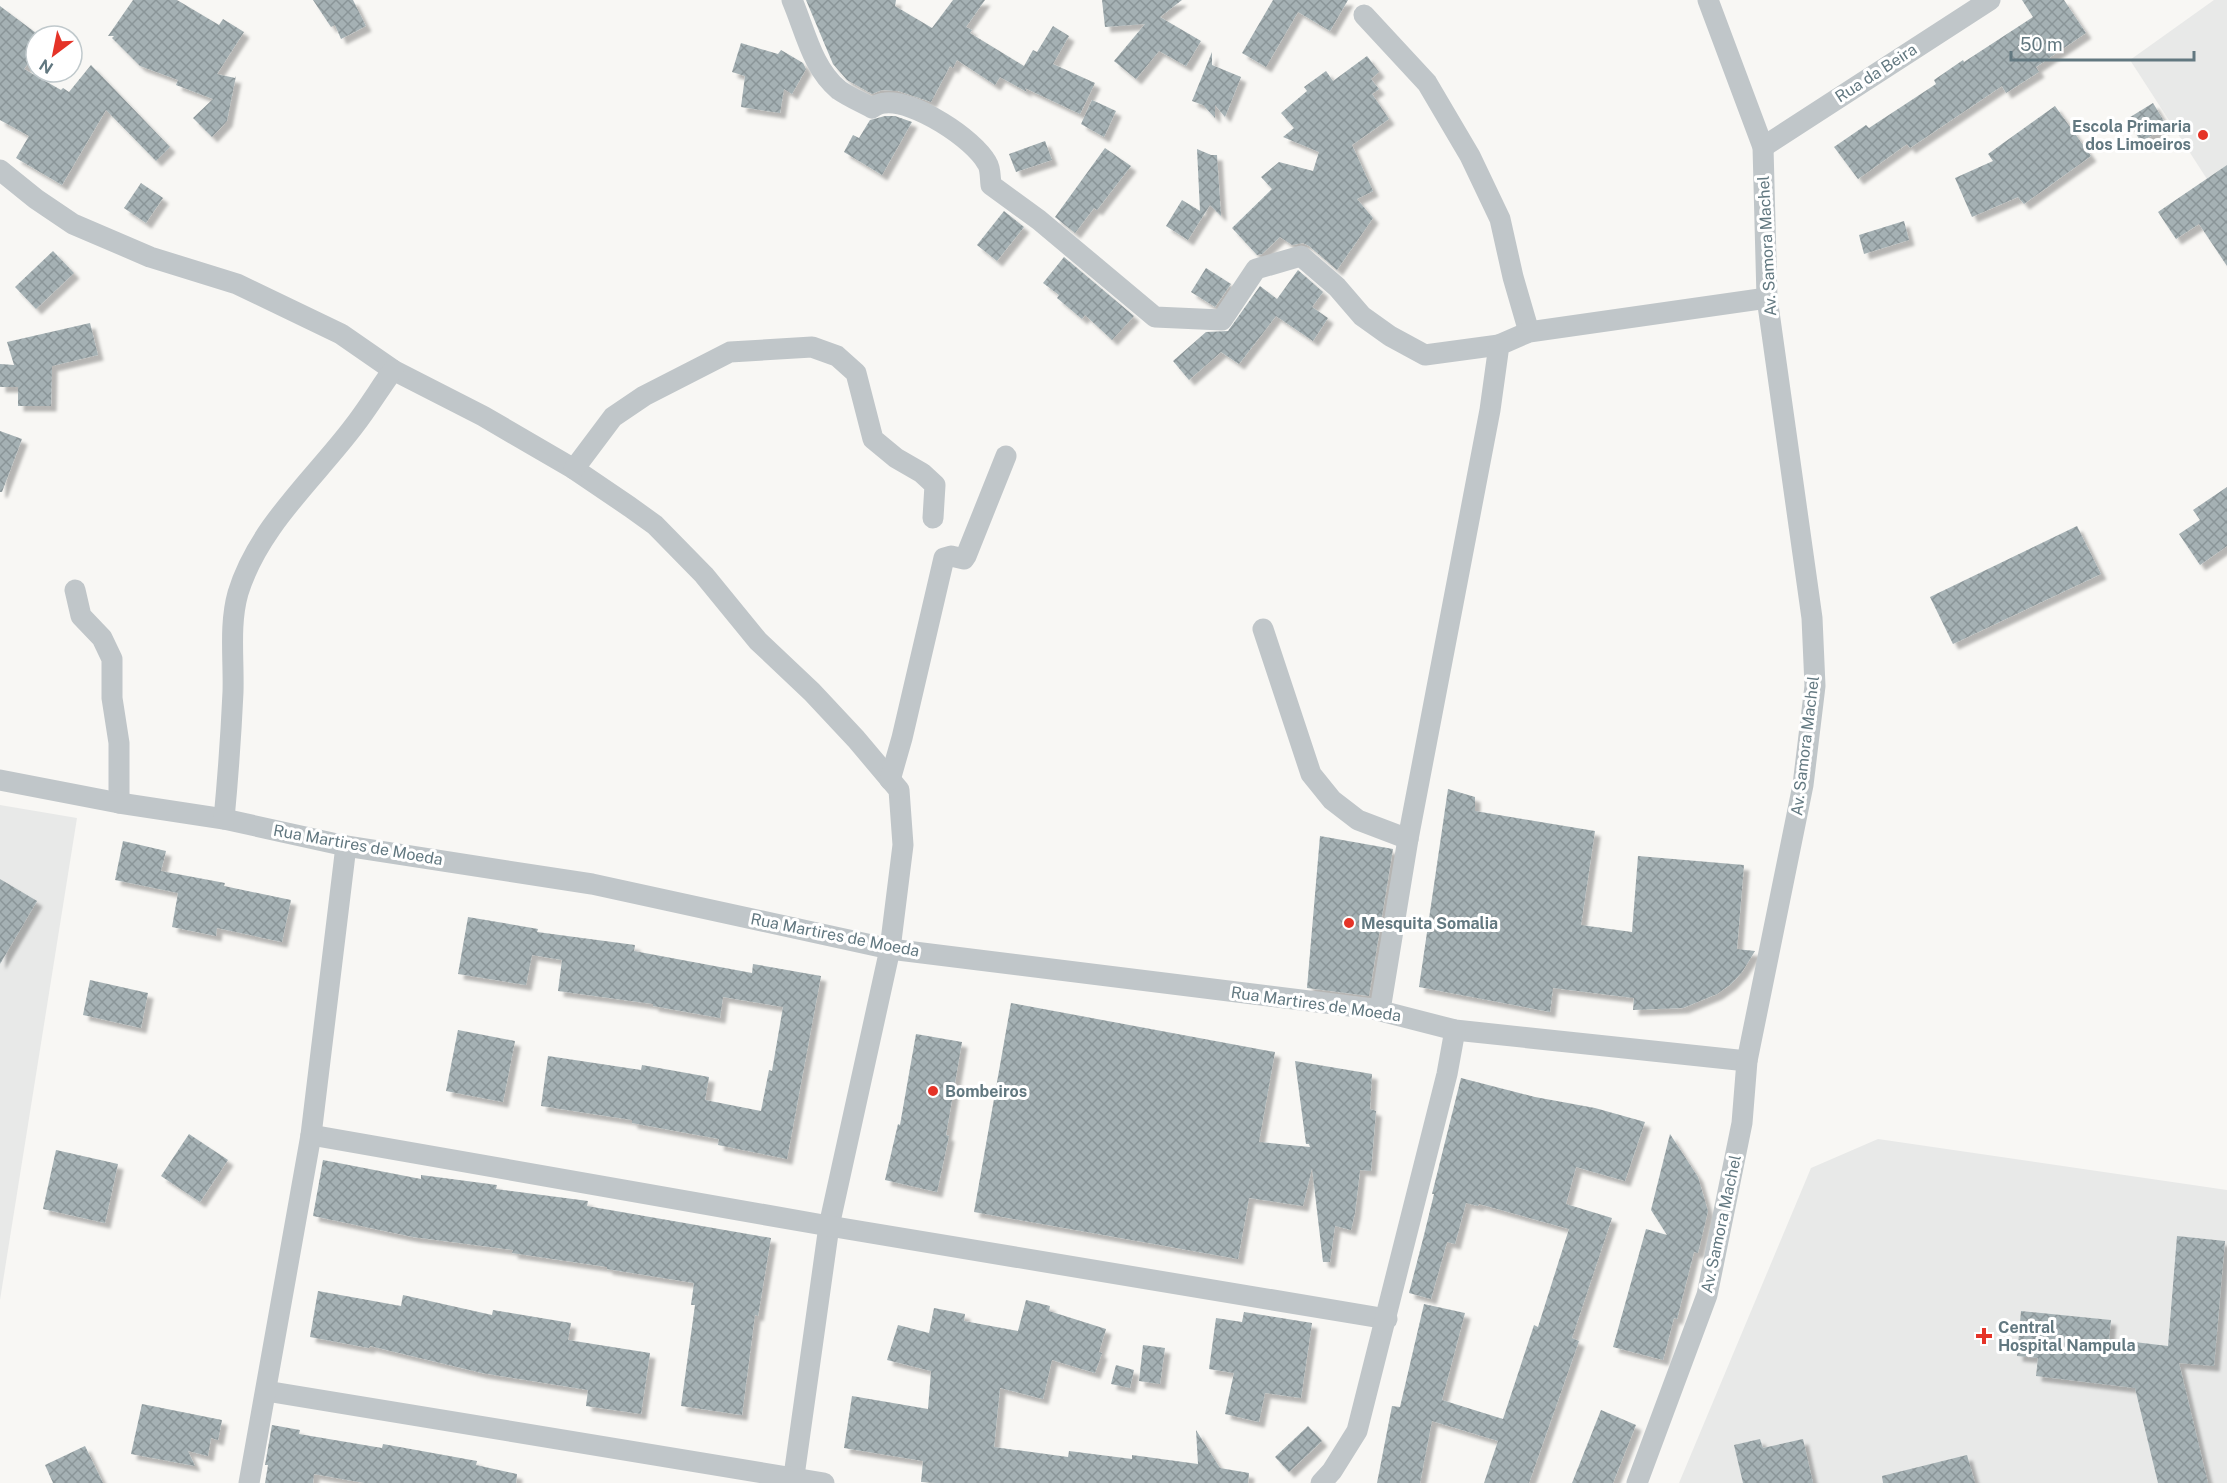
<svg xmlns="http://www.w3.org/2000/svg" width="2227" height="1483" font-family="'Public Sans',sans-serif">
<defs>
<pattern id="building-cross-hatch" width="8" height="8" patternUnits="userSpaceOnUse" patternTransform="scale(1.5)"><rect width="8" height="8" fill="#a5b1b4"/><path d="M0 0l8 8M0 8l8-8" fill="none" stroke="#8a9598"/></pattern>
<filter id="shadow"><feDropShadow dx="5.5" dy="5.5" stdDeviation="1.5" flood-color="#0004"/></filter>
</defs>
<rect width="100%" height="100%" fill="#f8f7f4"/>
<g fill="#e8e9e8">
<path d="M 2214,0 L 2227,0 L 2227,210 L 2130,60 Z"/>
<path d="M 0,805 L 77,818 L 0,1300 Z"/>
<path d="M 1878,1139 L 2227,1190 L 2227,1483 L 1679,1483 L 1811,1168 Z"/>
</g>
<g fill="url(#building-cross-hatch)" filter="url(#shadow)">
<path d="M 133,0 L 177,0 L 219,25 L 223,19 L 244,32 L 217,74 L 235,78 L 236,76 L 227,121 L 212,137 L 193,118 L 213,99 L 176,85 L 178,80 L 140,66 L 112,38 L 114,36 L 108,36 Z"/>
<path d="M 313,0 L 353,0 L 366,26 L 341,39 L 335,25 L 331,27 Z"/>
<path d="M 806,0 L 896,0 L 895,6 L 932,28 L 953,0 L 985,0 L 966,27 L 972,30 L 970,33 L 1024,66 L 1033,50 L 1037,52 L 1053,26 L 1069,36 L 1053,64 L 1095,83 L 1080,114 L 1025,88 L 1027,92 L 1000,77 L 995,85 L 957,60 L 953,68 L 950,66 L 931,102 L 898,91 L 882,90 L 872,94 L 847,80 L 833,64 Z"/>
<path d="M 1102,0 L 1182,0 L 1160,17 L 1201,41 L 1186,66 L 1159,51 L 1136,79 L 1114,61 L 1145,24 L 1105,27 Z"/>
<path d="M 1273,0 L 1348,0 L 1330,31 L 1298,12 L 1266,67 L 1242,53 Z"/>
<path d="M 2022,0 L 2064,0 L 2086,33 L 2036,67 L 2039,72 L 2006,93 L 2002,86 L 1910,148 L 1907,144 L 1858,179 L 1834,147 L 1866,125 L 1869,128 L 1936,84 L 1934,80 L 1963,60 L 1964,62 L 2033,17 Z"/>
<path d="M 0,6 L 36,33 L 36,53 L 24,69 L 61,90 L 63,88 L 69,92 L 91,65 L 170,147 L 156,161 L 106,110 L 62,185 L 16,158 L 29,136 L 0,120 Z"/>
<path d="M 741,43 L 778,54 L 781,50 L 803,63 L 806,69 L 792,94 L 784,89 L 780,113 L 741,107 L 745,76 L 732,72 Z"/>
<path d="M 1212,52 L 1212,65 L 1241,77 L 1225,117 L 1215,105 L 1215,118 L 1203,105 L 1192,101 Z"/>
<path d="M 1367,56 L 1379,72 L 1371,79 L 1379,89 L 1372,94 L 1389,119 L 1352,145 L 1373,191 L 1357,199 L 1373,218 L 1337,270 L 1309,246 L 1303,243 L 1292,245 L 1280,237 L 1262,254 L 1257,255 L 1232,228 L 1272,189 L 1261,177 L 1279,162 L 1313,171 L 1319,152 L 1283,137 L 1294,128 L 1281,113 L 1307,91 L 1304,87 L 1326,71 L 1333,81 Z"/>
<path d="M 1092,100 L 1116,111 L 1104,137 L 1081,124 Z"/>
<path d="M 2153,103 L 2167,126 L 2141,142 L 2127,119 Z"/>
<path d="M 2055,106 L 2091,156 L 2024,204 L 2018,197 L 1972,217 L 1955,178 L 1993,161 L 1988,154 Z"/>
<path d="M 885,116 L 895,116 L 912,122 L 882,175 L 844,152 L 853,135 L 859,138 L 870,120 Z"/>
<path d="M 1045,141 L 1052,160 L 1016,172 L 1009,154 Z"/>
<path d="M 1105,148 L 1131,166 L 1097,210 L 1094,208 L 1075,233 L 1055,217 Z"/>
<path d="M 1197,149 L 1211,155 L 1217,155 L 1221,216 L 1210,205 L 1188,240 L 1166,226 L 1182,200 L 1200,211 Z"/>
<path d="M 2227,165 L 2227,266 L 2199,224 L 2176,239 L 2158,212 Z"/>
<path d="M 141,183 L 163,198 L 146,223 L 124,208 Z"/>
<path d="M 1004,211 L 1024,227 L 997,261 L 977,245 Z"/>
<path d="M 1904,221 L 1909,240 L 1864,254 L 1859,235 Z"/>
<path d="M 53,251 L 74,273 L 36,309 L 15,287 Z"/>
<path d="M 1064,257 L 1134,316 L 1112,340 L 1085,315 L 1082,319 L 1057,298 L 1059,295 L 1043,283 Z"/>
<path d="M 1206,268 L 1231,284 L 1215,307 L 1191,292 Z"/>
<path d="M 1298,270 L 1323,292 L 1312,307 L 1328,318 L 1313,341 L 1276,316 L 1239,364 L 1221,352 L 1189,380 L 1173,361 L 1206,332 L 1228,331 L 1260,286 L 1277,299 Z"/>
<path d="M 90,323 L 98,355 L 52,366 L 51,406 L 18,406 L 18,387 L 0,387 L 0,364 L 14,365 L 7,342 Z"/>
<path d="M 0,431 L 22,439 L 2,492 L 0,492 Z"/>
<path d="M 2227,487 L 2227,546 L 2200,565 L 2179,534 L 2200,520 L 2193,510 Z"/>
<path d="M 2077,526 L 2101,574 L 1953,644 L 1930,597 Z"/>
<path d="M 1448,789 L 1475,797 L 1475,811 L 1595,831 L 1581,925 L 1632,932 L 1638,856 L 1744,865 L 1737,949 L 1755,951 L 1742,972 L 1731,984 L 1717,994 L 1683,1008 L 1633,1010 L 1634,998 L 1553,988 L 1550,1012 L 1419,987 Z"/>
<path d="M 1320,836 L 1393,849 L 1369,996 L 1307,988 Z"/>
<path d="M 123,841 L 166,851 L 161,871 L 225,883 L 224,886 L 291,900 L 282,942 L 217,928 L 216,936 L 172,927 L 178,893 L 115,880 Z"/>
<path d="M 0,879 L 37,901 L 0,964 Z"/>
<path d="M 468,917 L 538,929 L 537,932 L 635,945 L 634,951 L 752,973 L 753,964 L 821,976 L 787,1159 L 718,1145 L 719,1139 L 632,1123 L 632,1120 L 541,1106 L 548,1056 L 641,1070 L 642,1065 L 709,1077 L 705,1100 L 761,1111 L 769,1070 L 772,1071 L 783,1007 L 723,997 L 720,1018 L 653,1006 L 653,1004 L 558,991 L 562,960 L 532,955 L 526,985 L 458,974 Z"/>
<path d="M 90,980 L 148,993 L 141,1028 L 83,1015 Z"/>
<path d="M 1011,1003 L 1275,1052 L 1259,1142 L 1310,1147 L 1309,1144 L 1306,1144 L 1295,1061 L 1372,1074 L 1370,1109 L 1376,1111 L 1371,1171 L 1360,1170 L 1355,1213 L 1351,1230 L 1335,1226 L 1330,1262 L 1323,1262 L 1312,1168 L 1303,1206 L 1249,1198 L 1238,1259 L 974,1212 Z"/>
<path d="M 458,1030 L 515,1041 L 503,1102 L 446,1091 Z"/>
<path d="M 916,1034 L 962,1042 L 946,1135 L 949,1136 L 937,1192 L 885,1180 L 898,1124 L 900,1125 Z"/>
<path d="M 1461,1078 L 1535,1097 L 1595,1108 L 1645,1122 L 1625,1181 L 1576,1167 L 1566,1204 L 1612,1218 L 1572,1338 L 1579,1341 L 1529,1483 L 1484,1483 L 1498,1441 L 1432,1421 L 1420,1483 L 1377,1483 L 1392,1406 L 1400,1407 L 1424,1304 L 1465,1313 L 1442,1400 L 1503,1419 L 1534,1325 L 1538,1327 L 1569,1229 L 1479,1204 L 1478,1206 L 1466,1203 L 1455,1244 L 1447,1242 L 1431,1299 L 1409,1293 L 1424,1235 L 1434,1194 L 1432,1194 Z"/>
<path d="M 189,1134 L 228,1160 L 200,1202 L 161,1176 Z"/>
<path d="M 1670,1134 L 1698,1177 L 1708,1211 L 1698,1253 L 1694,1252 L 1677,1319 L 1674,1318 L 1663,1360 L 1613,1347 L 1646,1229 L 1667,1235 L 1651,1210 Z"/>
<path d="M 56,1150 L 118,1164 L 105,1223 L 43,1209 Z"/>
<path d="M 323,1160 L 421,1179 L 421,1175 L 497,1185 L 496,1189 L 588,1201 L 587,1206 L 771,1238 L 758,1316 L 755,1315 L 742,1415 L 681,1406 L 695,1305 L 691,1305 L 694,1283 L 607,1269 L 607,1267 L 512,1253 L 513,1250 L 413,1237 L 313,1216 Z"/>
<path d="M 2177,1236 L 2225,1241 L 2214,1366 L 2179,1363 L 2208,1483 L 2158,1483 L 2135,1388 L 2036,1376 L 2038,1358 L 2017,1356 L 2021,1311 L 2111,1320 L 2109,1339 L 2168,1346 Z"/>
<path d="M 318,1291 L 401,1306 L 403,1295 L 492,1315 L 493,1310 L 571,1323 L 568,1340 L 650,1353 L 641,1414 L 586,1406 L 588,1390 L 482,1373 L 370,1346 L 369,1348 L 310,1337 Z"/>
<path d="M 1026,1300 L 1050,1306 L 1049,1311 L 1106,1329 L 1099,1352 L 1102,1353 L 1095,1373 L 1052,1360 L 1043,1399 L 1000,1388 L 994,1447 L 1068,1457 L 1069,1451 L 1132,1459 L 1132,1455 L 1198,1464 L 1196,1430 L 1220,1468 L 1249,1473 L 1248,1483 L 936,1483 L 921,1482 L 923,1461 L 844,1448 L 852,1396 L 928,1409 L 931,1371 L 887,1360 L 898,1325 L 929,1333 L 934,1308 L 965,1314 L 964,1321 L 1018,1331 Z"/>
<path d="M 1244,1312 L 1312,1323 L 1301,1398 L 1265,1393 L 1259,1422 L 1225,1414 L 1234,1373 L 1209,1369 L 1216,1318 L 1242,1322 Z"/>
<path d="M 1143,1345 L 1165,1348 L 1160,1384 L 1139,1381 Z"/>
<path d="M 1116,1365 L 1134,1370 L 1130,1388 L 1111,1384 Z"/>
<path d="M 142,1404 L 222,1420 L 218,1440 L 211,1438 L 208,1456 L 188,1451 L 195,1466 L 131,1454 Z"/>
<path d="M 1601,1410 L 1636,1425 L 1613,1483 L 1572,1483 Z"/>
<path d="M 272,1425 L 300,1430 L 299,1434 L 382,1448 L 383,1444 L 477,1461 L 476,1465 L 517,1474 L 516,1483 L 364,1483 L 314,1474 L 313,1483 L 265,1483 L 268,1465 L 265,1465 Z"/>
<path d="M 1308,1426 L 1322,1441 L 1289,1472 L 1275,1457 Z"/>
<path d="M 1760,1439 L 1763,1448 L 1803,1439 L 1813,1483 L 1743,1483 L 1734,1445 Z"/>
<path d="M 85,1446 L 103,1483 L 53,1483 L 45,1465 Z"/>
<path d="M 1967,1455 L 1975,1483 L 1883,1483 L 1882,1476 Z"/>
</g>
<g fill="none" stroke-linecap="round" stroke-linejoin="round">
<g stroke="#c0c6c9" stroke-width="21">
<path d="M 792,0 C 805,30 812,68 839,90 C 849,97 861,102 872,108 C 875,106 881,103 885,103 C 914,100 973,138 987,163 C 991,169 990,178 991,185 L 1039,220 L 1155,317 L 1222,320 L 1256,269 L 1301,256 L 1337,287 L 1362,316 L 1390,336 L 1425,355 L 1499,345"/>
<path d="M 1364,15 L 1427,83 L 1470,156 L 1500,219 L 1513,277 L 1529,332"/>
<path d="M 1763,147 L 1990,0"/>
<path d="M 0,170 L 36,199 L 73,224 L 150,257 L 237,284 L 341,334 L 393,370 L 483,416 L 574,469 L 630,507 L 655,525 L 704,575 L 758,641 L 812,692 L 856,739 L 899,790 L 903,845 L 890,949 L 829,1226 L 793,1483"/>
<path d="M 574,469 L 613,417 L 644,396 L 730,352 L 812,347 L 837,356 L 856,373 L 873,439 L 896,458 L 922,473 L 935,485 L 933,518"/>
<path d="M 75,590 L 81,616 L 102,638 L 112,659 L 112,698 L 119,743 L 119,803"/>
<path d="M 1263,629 L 1311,774 L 1332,800 L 1358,820 L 1408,839"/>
<path d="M 0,780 L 119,803 L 224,819 L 346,846 L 592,884 L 890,949 L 1373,1009 L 1455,1030 L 1747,1061"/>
<path d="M 890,780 L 902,738 L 944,558 L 951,556 L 964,559 L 966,556 L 1006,456"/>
<path d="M 224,819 C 228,777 231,735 233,692 C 234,659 229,625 238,593 C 258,527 314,479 354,426 C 368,408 380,388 393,370"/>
<path d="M 1380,1010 L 1408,839 L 1490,410 L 1499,345 L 1529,332 L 1767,298"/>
<path d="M 311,1135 L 829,1226 L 1387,1319"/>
<path d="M 266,1391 L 824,1483"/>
<path d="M 249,1483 L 311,1135 L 346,846"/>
<path d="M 1321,1483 L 1332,1471 L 1357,1431 L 1447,1074 L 1455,1030"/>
<path d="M 1637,1483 L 1707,1295 L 1742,1123 L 1747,1061 L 1803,785 L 1815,686 L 1812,618 L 1767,298 L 1763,147 L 1708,0"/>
</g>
</g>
<g fill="#e53327" stroke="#fff" stroke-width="2">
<circle cx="2203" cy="135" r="6"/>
<circle cx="1349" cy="923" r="6"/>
<circle cx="933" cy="1091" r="6"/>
<path d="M1981 1327h6v6h6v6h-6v6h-6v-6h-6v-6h6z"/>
</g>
<g text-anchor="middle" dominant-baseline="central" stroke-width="6" stroke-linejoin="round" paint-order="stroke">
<g font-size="16" fill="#627880" stroke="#fff">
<text transform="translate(1876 73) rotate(-33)">Rua da Beira</text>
<text transform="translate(1767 246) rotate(-93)">Av. Samora Machel</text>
<text transform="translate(1805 746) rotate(-83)">Av. Samora Machel</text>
<text transform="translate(358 845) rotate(10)">Rua Martires de Moeda</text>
<text transform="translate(835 935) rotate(11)">Rua Martires de Moeda</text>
<text transform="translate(1316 1004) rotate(8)">Rua Martires de Moeda</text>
<text transform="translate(1721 1224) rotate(-78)">Av. Samora Machel</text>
</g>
<g font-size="16" font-weight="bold" fill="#627880" stroke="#fff" text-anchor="start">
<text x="2191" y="126" text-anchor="end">Escola Primaria<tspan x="2191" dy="18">dos Limoeiros</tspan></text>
<text x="1361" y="923">Mesquita Somalia</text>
<text x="945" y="1091">Bombeiros</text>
<text x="1998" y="1327">Central<tspan x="1998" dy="18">Hospital Nampula</tspan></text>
</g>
</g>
<g transform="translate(54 54) rotate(212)"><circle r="28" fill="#ffffff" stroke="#c0c9cc" stroke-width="1.5"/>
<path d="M0-4.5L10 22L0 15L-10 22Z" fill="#e53327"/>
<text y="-9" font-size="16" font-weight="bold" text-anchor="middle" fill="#627880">N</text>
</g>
<path d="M2011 51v9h183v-9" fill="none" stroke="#627880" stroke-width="3"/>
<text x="2020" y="51" font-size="18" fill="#627880" stroke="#ffffff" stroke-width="4.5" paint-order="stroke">50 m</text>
</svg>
